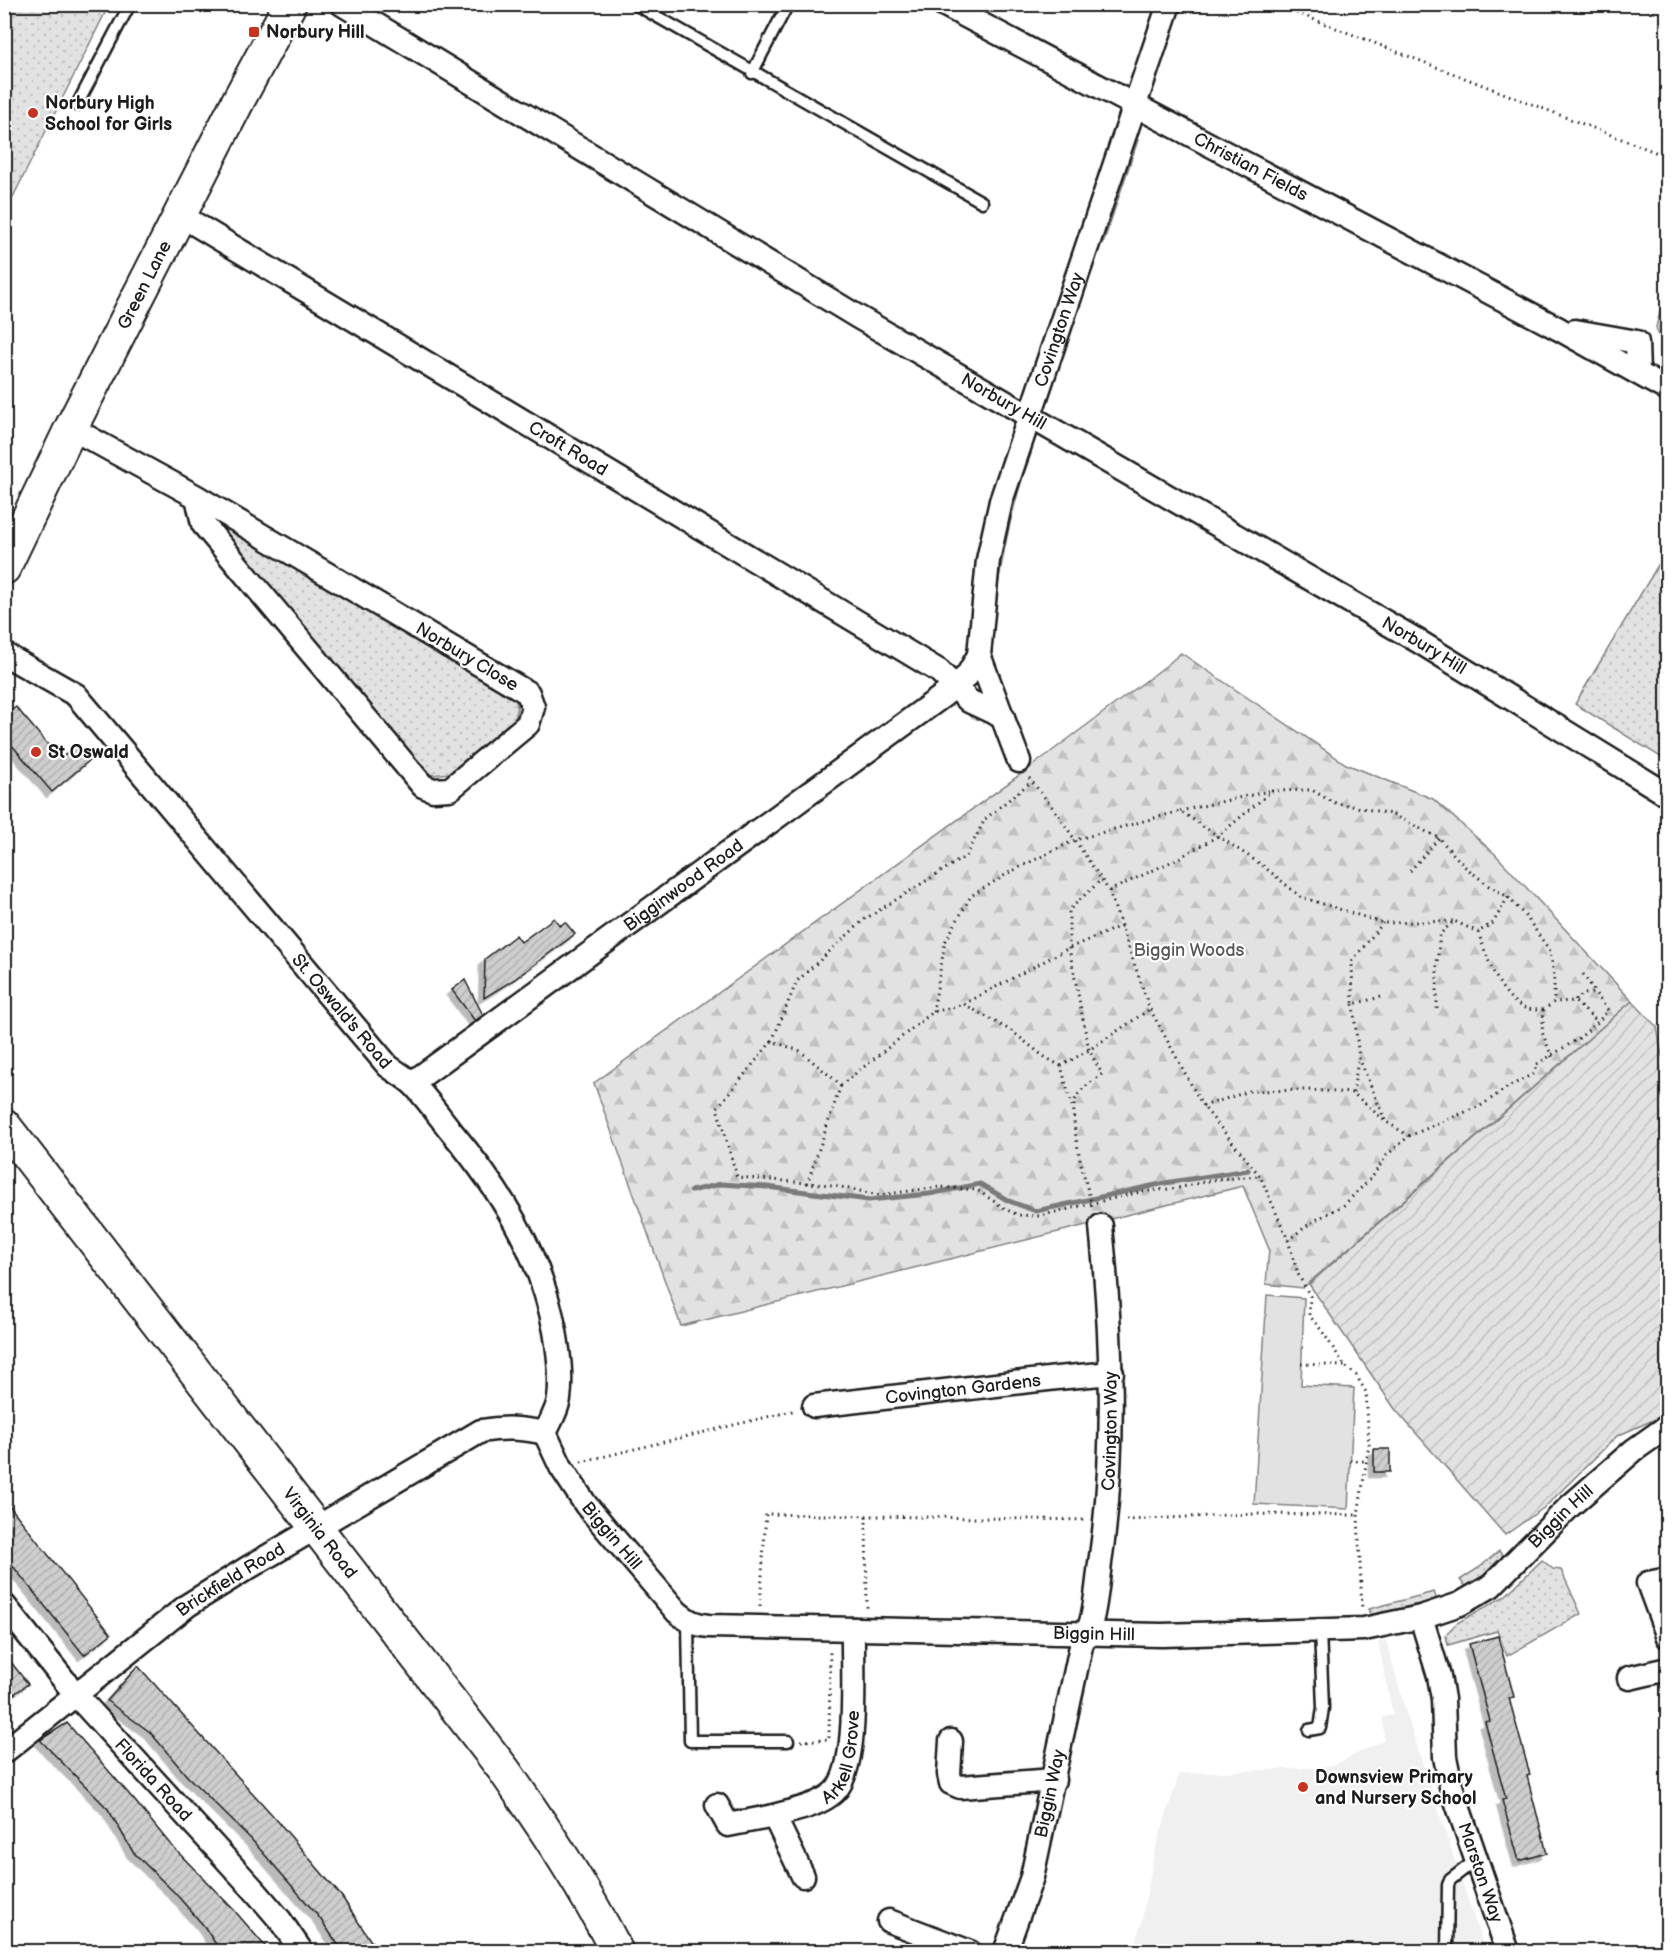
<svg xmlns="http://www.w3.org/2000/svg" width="1672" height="1956" font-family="'Balsamiq Sans',sans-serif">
<defs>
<pattern id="grass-dots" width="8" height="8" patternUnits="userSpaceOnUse" patternTransform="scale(1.5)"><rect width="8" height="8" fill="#e2e2e2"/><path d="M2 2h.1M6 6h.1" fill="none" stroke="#c1c1c1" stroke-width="1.8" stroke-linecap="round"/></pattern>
<pattern id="forest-firs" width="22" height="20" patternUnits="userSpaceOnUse" patternTransform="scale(1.5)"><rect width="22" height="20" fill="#e2e2e2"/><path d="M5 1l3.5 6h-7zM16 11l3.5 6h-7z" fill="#c1c1c1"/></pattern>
<pattern id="garden-furrows" width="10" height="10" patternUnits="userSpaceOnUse" patternTransform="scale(1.5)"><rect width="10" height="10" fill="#e2e2e2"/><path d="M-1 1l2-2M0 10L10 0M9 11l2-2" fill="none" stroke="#c1c1c1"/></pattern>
<pattern id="building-hatch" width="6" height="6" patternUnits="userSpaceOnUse" patternTransform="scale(1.5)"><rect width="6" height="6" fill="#cecece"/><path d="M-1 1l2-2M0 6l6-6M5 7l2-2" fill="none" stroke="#b0b0b0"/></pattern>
<filter id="shadow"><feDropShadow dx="-5.5" dy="5.5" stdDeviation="0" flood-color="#0004"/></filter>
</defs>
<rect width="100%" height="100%" fill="#fff"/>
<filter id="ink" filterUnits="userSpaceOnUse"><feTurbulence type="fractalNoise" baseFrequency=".0167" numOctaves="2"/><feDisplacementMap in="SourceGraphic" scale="12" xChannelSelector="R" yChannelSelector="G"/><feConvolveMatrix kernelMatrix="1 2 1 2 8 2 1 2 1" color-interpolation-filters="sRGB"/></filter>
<g filter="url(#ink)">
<path fill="#f0f0f0" d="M 1386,1641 L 1407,1716 L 1485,1951 L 1131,1952 L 1141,1925 L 1154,1854 L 1179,1774 L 1330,1767 L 1384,1740 L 1383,1717 L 1393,1715 L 1378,1642 Z"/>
<g fill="url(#grass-dots)" stroke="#7f7f7f" stroke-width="1.5">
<path d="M 5,4 L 109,5 L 5,213 L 4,5 Z"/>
<path d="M 1135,140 L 1138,140 L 1103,244 L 1101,243 Z"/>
<path d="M 1667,286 L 1668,362 L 1667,362 L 1656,327 Z"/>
<path d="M 1031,454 C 1014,498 1005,543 997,590 L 995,591 L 1003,539 L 1012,499 L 1028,456 Z"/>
<path d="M 213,516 L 515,694 L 517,708 L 515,720 L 449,773 L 433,775 L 420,770 L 216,527 Z"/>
<path d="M 1667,550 L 1667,761 L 1575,704 Z"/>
<path d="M 1499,1551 L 1503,1556 L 1489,1572 L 1466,1587 L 1460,1580 L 1480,1567 Z"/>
<path d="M 1542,1560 L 1553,1569 L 1561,1570 L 1581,1614 L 1507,1656 L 1497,1631 L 1448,1645 L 1446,1636 L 1449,1631 L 1457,1623 L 1505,1596 Z"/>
<path d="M 1434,1592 L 1437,1600 L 1371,1615 L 1369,1609 Z"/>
</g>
<path fill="url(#forest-firs)" stroke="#7f7f7f" stroke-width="1.5" d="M 1181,653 L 1346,764 L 1433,799 L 1495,854 L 1632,1001 L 1303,1288 L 1266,1284 L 1269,1249 L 1243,1186 L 681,1326 L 594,1083 L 1036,763 L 1167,665 Z"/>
<path fill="url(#garden-furrows)" stroke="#7f7f7f" stroke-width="1.5" d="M 1632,1001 L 1657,1027 L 1662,1056 L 1667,1061 L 1667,1414 L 1617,1436 L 1545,1507 L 1505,1535 L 1395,1409 L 1309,1284 Z"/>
<path fill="#e2e2e2" stroke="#7f7f7f" stroke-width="1.5" d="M 1267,1295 L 1304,1298 L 1301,1385 L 1354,1388 L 1348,1509 L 1254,1504 Z"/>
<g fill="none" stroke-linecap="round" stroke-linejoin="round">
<path stroke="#7a7a7a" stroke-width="5" d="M 691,1191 L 721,1184 L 767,1187 L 869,1200 L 929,1194 L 980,1184 L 1009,1201 L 1036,1211 L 1165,1183 L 1248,1170"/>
</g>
<g fill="url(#building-hatch)" stroke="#1c1c1c" stroke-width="1.5" filter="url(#shadow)">
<path d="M 16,707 L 60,759 L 76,745 L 89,761 L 52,792 L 4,736 L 4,716 Z"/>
<path d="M 554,918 L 560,926 L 565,922 L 575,934 L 515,979 L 484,998 L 485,959 L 516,935 L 521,942 Z"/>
<path d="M 465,980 L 483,1015 L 475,1021 L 452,990 Z"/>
<rect x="1374" y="1449" width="16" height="23"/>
<path d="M 4,1499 L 111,1634 L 84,1655 L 4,1555 Z"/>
<path d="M 1498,1636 L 1514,1697 L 1509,1698 L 1530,1775 L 1527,1776 L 1547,1853 L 1519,1861 L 1502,1800 L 1506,1799 L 1485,1722 L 1490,1721 L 1469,1644 Z"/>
<path d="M 4,1653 L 28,1684 L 4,1701 Z"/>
<path d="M 138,1666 L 276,1819 L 342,1897 L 378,1952 L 343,1952 L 319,1917 L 251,1839 L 187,1776 L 150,1732 L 107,1701 Z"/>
<path d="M 67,1723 L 135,1801 L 170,1844 L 234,1910 L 270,1952 L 221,1952 L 204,1926 L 175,1893 L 133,1852 L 108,1809 L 40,1740 Z"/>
</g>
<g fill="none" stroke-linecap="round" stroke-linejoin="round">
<g stroke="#1c1c1c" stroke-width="15">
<g id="lane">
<path d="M 635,4 L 982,202"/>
<path d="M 752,73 L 788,4"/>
<path d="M 77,105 L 130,4"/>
<path d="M 688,1622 L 690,1741 L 788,1741"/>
<path d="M 1309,1730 L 1320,1728 L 1323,1708 L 1320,1630"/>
<path d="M 1447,1952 L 1448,1885 L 1450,1880 L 1476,1860"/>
</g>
</g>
<g stroke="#1c1c1c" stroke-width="27">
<g id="street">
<path id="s1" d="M 342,4 L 858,317 L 1418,641 L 1668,795"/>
<path id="s2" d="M 943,4 L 1559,329 L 1668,390"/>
<path id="s3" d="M 180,215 L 939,671 L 969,701 L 1003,717"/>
<path d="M 1575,331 L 1637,342 L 1638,373"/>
<path d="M 71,428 L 197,497 L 203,524 L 423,786 L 433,790 L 450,789 L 528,724 L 533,707 L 528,693 L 197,497"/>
<path id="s4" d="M 4,654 L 76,695 L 388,1066 C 396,1072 407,1078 414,1085 C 427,1099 439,1116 451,1131 C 501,1191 540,1253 555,1331 C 559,1354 562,1376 559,1399 C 557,1411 550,1422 545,1433"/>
<path id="s5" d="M 1019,761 L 979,655 L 988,560 L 1001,501 L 1169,4"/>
<path id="s6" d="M 412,1083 L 944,695 L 967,676 L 979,655"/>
<path id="s7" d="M 814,1406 L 1057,1378 L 1112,1373"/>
<path id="s8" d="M 545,1433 L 561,1467 L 586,1505 L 677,1612 C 688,1621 695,1625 709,1626 L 1162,1635 L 1364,1629 L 1421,1617 L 1460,1604 L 1491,1586 L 1570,1506 L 1634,1450 L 1668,1426"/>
<path d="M 1668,1579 L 1648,1583 L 1668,1637"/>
<path id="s9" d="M 4,1605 L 76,1695 L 256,1892 L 280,1920 L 302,1952"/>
<path id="s10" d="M 1421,1617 L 1439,1676 L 1443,1699 L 1445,1757 L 1451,1786 L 1508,1952"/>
<path d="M 1629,1678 L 1668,1669"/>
<path d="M 951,1741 L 949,1774 L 951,1783 L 960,1787 L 1054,1780"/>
<path id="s11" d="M 4,1752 L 188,1605 L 246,1569 L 481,1431 C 504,1427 522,1428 545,1433"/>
<path d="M 717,1805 L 728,1825 L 774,1816"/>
<path id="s12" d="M 803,1876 L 774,1816 C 793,1810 819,1806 834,1792 C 860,1768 852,1665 853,1629"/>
<path d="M 889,1921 L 970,1952"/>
<path id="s13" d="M 1005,1952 L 1032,1877 L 1081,1646 C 1084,1638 1087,1632 1090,1625 C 1096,1609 1098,1575 1101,1556 C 1116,1447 1112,1336 1101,1226"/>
</g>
</g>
<g stroke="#1c1c1c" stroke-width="36">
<g id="secondary">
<path id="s14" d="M 4,568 L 71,428 L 238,101 L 290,4"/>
<path id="s15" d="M 4,1125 L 504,1770 C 545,1829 585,1888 617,1952"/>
</g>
</g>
<g stroke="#1c1c1c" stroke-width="3" stroke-dasharray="1.5 4.5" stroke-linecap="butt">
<path d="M 1274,4 L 1668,157"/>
<path d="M 1029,778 L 1057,813 L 1109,891 L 1150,1009 L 1203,1106 L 1260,1176 L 1288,1240 L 1298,1274 L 1310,1296 L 1309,1315 L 1322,1331 L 1345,1366 L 1356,1375 L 1366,1392 L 1369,1445 L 1358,1515 L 1362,1610"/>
<path d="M 1180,811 L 1269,791"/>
<path d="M 1410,871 L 1439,838"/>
<path d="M 1109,891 L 1177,859 L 1218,836 L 1272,791 L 1312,790 L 1332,802 L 1391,814 L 1439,838 L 1464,866 L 1489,886 L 1508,897 L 1527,918 L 1550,951 L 1554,975 L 1554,1002"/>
<path d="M 1508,897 L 1493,923 L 1478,932 C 1487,956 1499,998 1525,1008 C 1530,1010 1538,1010 1544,1010"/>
<path d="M 1121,926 L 1069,948 L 964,1004 L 933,1012 L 841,1085 L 800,1051 L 772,1041 L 717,1108 L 737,1177 L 831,1185 L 879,1195 L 940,1187 L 977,1190 L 1007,1210 L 1018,1215 L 1039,1216 L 1140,1192 L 1178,1188 L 1217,1179 L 1260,1176"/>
<path d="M 1583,974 L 1595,993"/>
<path d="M 1381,997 L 1353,1004 L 1352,961 L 1383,923"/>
<path d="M 964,1004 L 1013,1032 L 1043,1056 L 1061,1066 L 1072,1106"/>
<path d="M 1353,1004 L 1359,1058 L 1385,1120"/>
<path d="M 1437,1009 L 1437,964 L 1440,934 L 1454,921 L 1478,932"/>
<path d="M 933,1012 L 945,942 L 971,896 L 1010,872 L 1075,840 L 1180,811 L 1262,865 L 1301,897 L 1383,923 L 1454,921"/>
<path d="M 772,1041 L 797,981 L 865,919 L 966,856 L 985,819 L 1032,781"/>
<path d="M 1552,1057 L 1542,1032 L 1544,1010 L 1554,1002 L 1574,1001 L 1598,1022"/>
<path d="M 1061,1066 L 1089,1050 L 1150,1009"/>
<path d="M 1353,1093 L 1358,1060"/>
<path d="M 1203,1106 L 1250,1091 L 1308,1090 L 1353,1093 L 1385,1121 L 1409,1136 L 1387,1155 L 1373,1176 L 1344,1205 L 1312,1222 L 1288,1240"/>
<path d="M 1409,1136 L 1482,1105 L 1508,1087 L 1533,1074 L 1537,1064 L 1578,1039 L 1598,1022 L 1608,1010 L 1595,993 L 1583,994 L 1574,1001"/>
<path d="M 807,1184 L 841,1085"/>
<path d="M 1092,1206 C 1086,1183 1066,1115 1077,1096 C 1082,1087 1095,1080 1102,1074 L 1089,1050 L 1069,948 L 1069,910 L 1101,880"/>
<path d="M 1301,1364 L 1345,1366"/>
<path d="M 1350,1461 L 1367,1461"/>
<path d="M 581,1462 L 796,1410"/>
<path d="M 866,1516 L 867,1609"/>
<path d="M 1126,1520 L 1250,1514 L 1358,1515"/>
<path d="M 760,1606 L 766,1514 L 1086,1520"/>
<path d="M 801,1741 L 829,1740 L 830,1648"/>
</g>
<use href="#lane" stroke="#fff" stroke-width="10"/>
<use href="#street" stroke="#fff" stroke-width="22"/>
<use href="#secondary" stroke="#fff" stroke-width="32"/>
</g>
</g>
<g fill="#c8321e" stroke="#fff" stroke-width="2">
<rect x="248" y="26" width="12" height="12" rx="3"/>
<circle cx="33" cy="113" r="6"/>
<circle cx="36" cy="752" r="6"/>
<circle cx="1303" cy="1787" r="6"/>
</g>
<g text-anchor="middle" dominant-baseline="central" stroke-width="4.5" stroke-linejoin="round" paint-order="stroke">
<g font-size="18" font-weight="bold" fill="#1c1c1c" stroke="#fff" text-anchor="start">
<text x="266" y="32">Norbury Hill</text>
<text x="45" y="103">Norbury High<tspan x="45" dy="21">School for Girls</tspan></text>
<text x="48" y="752">St Oswald</text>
<text x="1315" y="1777">Downsview Primary<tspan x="1315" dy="21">and Nursery School</tspan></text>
</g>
<g font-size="18" fill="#1c1c1c" stroke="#fff">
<text stroke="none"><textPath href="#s2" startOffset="348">Christian Fields</textPath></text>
<text stroke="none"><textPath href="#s14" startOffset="316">Green Lane</textPath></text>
<text stroke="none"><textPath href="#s5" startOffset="450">Covington Way</textPath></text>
<text stroke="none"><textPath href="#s1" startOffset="772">Norbury Hill</textPath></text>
<text stroke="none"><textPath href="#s3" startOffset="453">Croft Road</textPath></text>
<text stroke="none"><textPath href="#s1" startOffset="1258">Norbury Hill</textPath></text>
<text transform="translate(467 657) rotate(31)">Norbury Close</text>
<text stroke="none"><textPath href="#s6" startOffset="336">Bigginwood Road</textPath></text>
<text stroke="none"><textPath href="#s4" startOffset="496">St. Oswald's Road</textPath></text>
<text stroke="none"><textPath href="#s7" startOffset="150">Covington Gardens</textPath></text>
<text stroke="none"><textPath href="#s13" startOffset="534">Covington Way</textPath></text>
<text stroke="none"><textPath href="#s8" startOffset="1148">Biggin Hill</textPath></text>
<text stroke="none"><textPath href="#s15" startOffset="516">Virginia Road</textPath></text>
<text stroke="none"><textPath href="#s8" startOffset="123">Biggin Hill</textPath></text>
<text stroke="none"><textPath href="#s11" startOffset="285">Brickfield Road</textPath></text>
<text stroke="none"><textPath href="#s8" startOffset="644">Biggin Hill</textPath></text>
<text stroke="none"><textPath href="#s12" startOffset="168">Arkell Grove</textPath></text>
<text stroke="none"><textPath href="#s9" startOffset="230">Florida Road</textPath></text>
<text stroke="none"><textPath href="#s13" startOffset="165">Biggin Way</textPath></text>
<text stroke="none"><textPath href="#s10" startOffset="264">Marston Way</textPath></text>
</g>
<g font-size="18" fill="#575757" stroke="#fff">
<text x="1189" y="950">Biggin Woods</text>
</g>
</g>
<rect width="1672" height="1956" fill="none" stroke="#fff" stroke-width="24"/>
<rect x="12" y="12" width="1648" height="1932" fill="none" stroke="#1c1c1c" stroke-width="2" filter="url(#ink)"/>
</svg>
